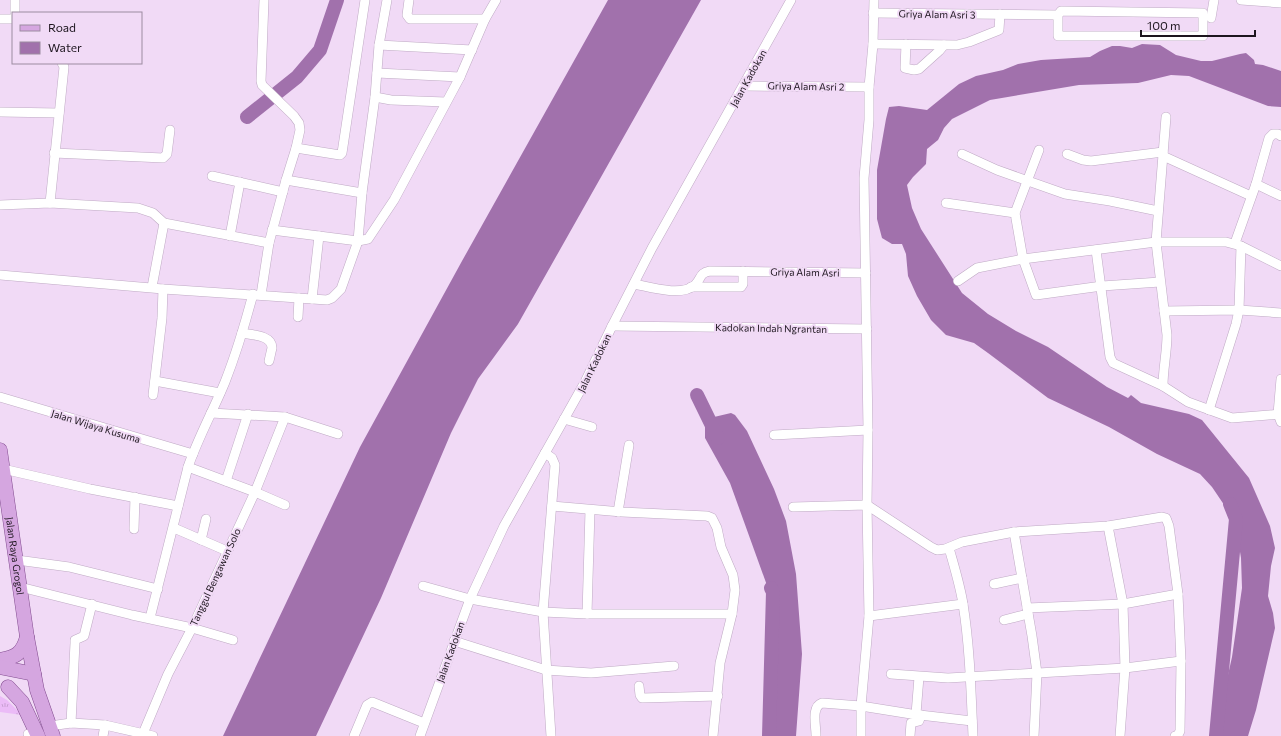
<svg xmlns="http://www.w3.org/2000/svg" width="1281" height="736" font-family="Commissioner,sans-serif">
<defs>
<pattern id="grass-tufts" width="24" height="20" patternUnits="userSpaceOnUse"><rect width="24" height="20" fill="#ebbbf7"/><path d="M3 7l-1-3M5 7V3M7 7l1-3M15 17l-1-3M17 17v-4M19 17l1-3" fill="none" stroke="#c9a0d3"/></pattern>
</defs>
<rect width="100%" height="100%" fill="#f1daf6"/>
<path fill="url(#grass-tufts)" d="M 0,696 L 7,700 L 22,715 L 0,712 Z"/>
<g fill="#a171ac">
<path d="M 608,0 L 701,0 L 518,324 L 478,379 L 451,433 L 381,598 L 316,736 L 223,736 L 360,447 L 462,261 Z"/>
<path d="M 1142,44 L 1160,45 L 1176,55 L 1201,61 L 1212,61 L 1240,54 L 1246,53 L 1254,60 L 1255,64 L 1263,65 L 1281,71 L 1281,107 L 1268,106 L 1189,76 L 1171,75 L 1138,83 L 1079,85 L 990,100 L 952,119 L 944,128 L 938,140 L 927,149 L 926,164 L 913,177 L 907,185 L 912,208 L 921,229 L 962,293 L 988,314 L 1016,331 L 1048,347 L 1107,387 L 1128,398 L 1131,395 L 1141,403 L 1189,414 L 1202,420 L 1249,478 L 1270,526 L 1275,548 L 1271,566 L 1268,596 L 1273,613 L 1275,628 L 1256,710 L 1248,736 L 1211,736 L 1226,684 L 1232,657 L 1242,588 L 1241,558 L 1235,521 L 1212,487 L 1200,474 L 1157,454 L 1109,427 L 1048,398 L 988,353 L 974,343 L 946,335 L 931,320 L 917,296 L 908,276 L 906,254 L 902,244 L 892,244 L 882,238 L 877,219 L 877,170 L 886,119 L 889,107 L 899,106 L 927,110 L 959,84 L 976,76 L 1003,70 L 1018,64 L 1041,60 L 1090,57 L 1100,51 L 1112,46 L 1120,46 L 1132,48 Z"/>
<path d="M 731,413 L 735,415 L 747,431 L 774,489 L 786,521 L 796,574 L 802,654 L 796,736 L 772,736 L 778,646 L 775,617 L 769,591 L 730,483 L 705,438 L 705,427 L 714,417 Z"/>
</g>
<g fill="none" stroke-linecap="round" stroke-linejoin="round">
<g stroke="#a171ac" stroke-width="14">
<path d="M 247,117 L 297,77 L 320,50 L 337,0"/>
<path d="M 697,395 L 718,438"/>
<path d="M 769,736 L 773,592 L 771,588"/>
<path d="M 1216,736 L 1236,519 L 1230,504"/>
</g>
<g stroke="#bfaac4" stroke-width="10">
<g id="street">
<path d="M 409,0 L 407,15 L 410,19 L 485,19"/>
<path d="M 1241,0 L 1281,3"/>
<path d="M 15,13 L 15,0"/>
<path d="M 873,13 L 1058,15 L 1061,11 L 1203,13 L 1203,36 L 1058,36 L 1058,15"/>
<path d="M 1211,18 L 1214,0"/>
<path d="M 0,19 L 13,19"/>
<path d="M 873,44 L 957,45 L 969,42 L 999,30 L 1000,14"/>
<path d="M 906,44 L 905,68 L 914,70 L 919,69 L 939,51 L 944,45"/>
<path d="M 379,45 L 472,50"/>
<path d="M 377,73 L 460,77"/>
<path d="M 744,86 L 869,87"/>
<path d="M 375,97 L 391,100 L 446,102"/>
<path d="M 0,112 L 59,113"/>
<path d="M 296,148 L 340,155 L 342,153 L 365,0"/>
<path d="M 54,153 L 163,158 L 167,154 L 170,130"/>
<path d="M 962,154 L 997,170 L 1065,194 L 1110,201 L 1158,211"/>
<path d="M 1067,154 L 1083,160 L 1091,161 L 1163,152"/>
<path d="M 1163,156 L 1251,196"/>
<path d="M 212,176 L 283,192"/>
<path d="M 286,180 L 362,193"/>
<path d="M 1256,184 L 1281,196"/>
<path d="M 50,203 L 64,67 L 62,63"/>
<path d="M 946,203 L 1015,213 L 1023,259 L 1036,295 L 1102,286 L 1160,282"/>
<path d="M 0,205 L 50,203 L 138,208 L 153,213 L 164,223 L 269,243"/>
<path d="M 1015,213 L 1039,150"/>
<path d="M 272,230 L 358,241 L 368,239 L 394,200 L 460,77 L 485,19 L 496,0"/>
<path d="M 230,236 L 240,182"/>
<path d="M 1235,243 L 1256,184 L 1269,138 L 1273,134 L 1278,134 L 1281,136"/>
<path d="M 1096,250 L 1110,357 L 1113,363 L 1163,386 L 1188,402 L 1232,418 L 1281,414"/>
<path d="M 0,275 L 163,289 L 327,300 L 332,298 L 341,289 L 358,241 L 362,193 L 375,97 L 379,45 L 387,0"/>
<path d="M 958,281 L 977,268 L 1023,259 L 1156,242 L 1226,242 L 1241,246 L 1281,266"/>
<path d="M 634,284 C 650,287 681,297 695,285 C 702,278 699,273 710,271 L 866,273"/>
<path d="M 152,287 L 164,223"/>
<path d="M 691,287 L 741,287 L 743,284 L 743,271"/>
<path d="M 261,295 L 269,243 L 286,180 L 296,148 L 300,130 L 299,123 L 294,116 L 262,85 L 261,81 L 264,0"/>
<path d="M 312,299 L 319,236"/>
<path d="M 1164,311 L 1239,310 L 1281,313"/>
<path d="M 298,317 L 299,298"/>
<path d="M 612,326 L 867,329"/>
<path d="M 242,333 C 252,335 272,335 272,348 C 271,352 270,357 269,361"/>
<path d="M 1281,379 L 1278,414 L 1281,422"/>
<path d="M 155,381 L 220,393"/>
<path d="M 1163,386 C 1163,369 1167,352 1167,335 L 1156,242 L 1166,117"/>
<path d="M 153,395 L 162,318 L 163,289"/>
<path d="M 0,397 L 193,454"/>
<path d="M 1209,410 L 1236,324 L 1239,310 L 1241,246"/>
<path d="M 211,413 L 285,417 L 338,434"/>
<path d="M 564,419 L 592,427"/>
<path d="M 774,435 L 868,430"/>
<path d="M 545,453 L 552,458 L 555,465 L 543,612 L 551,736"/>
<path d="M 188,467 L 255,492 L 285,505"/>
<path d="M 3,469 L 90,489 L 178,506"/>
<path d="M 226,481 L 248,414"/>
<path d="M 552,506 L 622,512 L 707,516 L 712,518 L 717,528 L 721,547 L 733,575 L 735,590 L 732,614 L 720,663 L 713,736"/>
<path d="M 793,507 L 867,505 L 931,547 L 937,550 L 945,549 L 962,542 L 1014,532 L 1108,526 L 1162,517 L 1166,518 L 1169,526 L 1178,594 L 1181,661 L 1180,731 L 1178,735 L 1175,736"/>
<path d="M 618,512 L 629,445"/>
<path d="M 1108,526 L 1123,604 L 1125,668 L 1120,736"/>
<path d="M 174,528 L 227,551"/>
<path d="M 134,529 L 135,497"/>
<path d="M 1014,532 L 1032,636 L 1037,673 L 1034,736"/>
<path d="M 201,540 L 206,519"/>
<path d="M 949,548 C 954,566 960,585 963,604 C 970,648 971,692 973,736"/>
<path d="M 17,560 L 69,567 L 158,589"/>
<path d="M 994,584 L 1022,578"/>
<path d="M 423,586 L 470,599 L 543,612 L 587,614 L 732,614"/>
<path d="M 20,587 L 132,615 L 192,628 L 233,640"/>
<path d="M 1027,608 L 1123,604 L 1178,594"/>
<path d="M 587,614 L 590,510"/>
<path d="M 869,616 L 963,604"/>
<path d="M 150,618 L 188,467 C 198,438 213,411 225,382 C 236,354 245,324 253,294"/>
<path d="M 1004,620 L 1028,614"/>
<path d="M 454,641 L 546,670 L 591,673 L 674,666"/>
<path d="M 891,674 L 948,678 L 1125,668 L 1181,661"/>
<path d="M 639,686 L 640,695 L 642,698 L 718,696"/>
<path d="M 916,714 L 919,677"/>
<path d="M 71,723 L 75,643 L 75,640 L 84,636 L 92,604"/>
<path d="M 50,726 L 71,723 L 105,725 L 153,736"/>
<path d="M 28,734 L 29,736"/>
<path d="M 816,735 C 816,725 811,707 822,703 L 861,706 L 911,714 L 972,721"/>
<path d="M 103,736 L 105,725"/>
<path d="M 142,736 L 168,674 L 192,628 L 255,492 L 285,417"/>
<path d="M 354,736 L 367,705 L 372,702 L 424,723"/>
<path d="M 420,736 L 470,599 L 504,526 L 585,382 L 612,326 L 652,248 L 791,0"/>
<path d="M 861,736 L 861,706 L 869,616 L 867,505 L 868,430 L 864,178 L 869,120 L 869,87 L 873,44 L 874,0"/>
<path d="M 910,736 L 911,723 L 919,721 L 921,715"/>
</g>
</g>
<g stroke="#824c8f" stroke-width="15">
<g id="primary">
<path id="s1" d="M 0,450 L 27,637 L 37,690 L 53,736"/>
<path d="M 0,660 C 16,657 22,654 27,637"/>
<path d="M 0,667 L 34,674"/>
<path d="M 8,687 L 22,702 L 38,736"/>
</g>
</g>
<use href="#street" stroke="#fff" stroke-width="9"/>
<use href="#primary" stroke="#d5a6e0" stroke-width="14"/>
</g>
<g text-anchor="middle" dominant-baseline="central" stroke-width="4" stroke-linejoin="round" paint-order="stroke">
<g font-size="10" fill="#1d151e" stroke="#f1daf6">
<text transform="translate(937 14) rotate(1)">Griya Alam Asri 3</text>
<text transform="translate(748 78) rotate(-61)">Jalan Kadokan</text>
<text transform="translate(806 86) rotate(1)">Griya Alam Asri 2</text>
<text transform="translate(805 272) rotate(1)">Griya Alam Asri</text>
<text transform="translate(771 328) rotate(1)">Kadokan Indah Ngrantan</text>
<text transform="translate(594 363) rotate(-64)">Jalan Kadokan</text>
<text transform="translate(96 426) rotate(17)">Jalan Wijaya Kusuma</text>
<text stroke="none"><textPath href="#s1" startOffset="107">Jalan Raya Grogol</textPath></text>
<text transform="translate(215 577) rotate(-65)">Tanggul Bengawan Solo</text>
<text transform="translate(450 652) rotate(-70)">Jalan Kadokan</text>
</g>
</g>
<rect x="12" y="12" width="130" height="52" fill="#f1daf6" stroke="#9c8ba0"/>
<rect x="20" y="25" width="20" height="6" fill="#d5a6e0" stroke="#9c8ba0"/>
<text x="48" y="32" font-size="12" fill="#1d151e">Road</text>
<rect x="20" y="42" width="20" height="12" fill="#a171ac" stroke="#9c8ba0"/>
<text x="48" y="52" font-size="12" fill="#1d151e">Water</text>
<path d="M1141 30v6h114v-6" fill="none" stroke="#1d151e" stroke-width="2"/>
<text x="1147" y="30" font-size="12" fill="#1d151e" stroke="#f1daf6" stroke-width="3" paint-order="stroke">100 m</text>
</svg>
